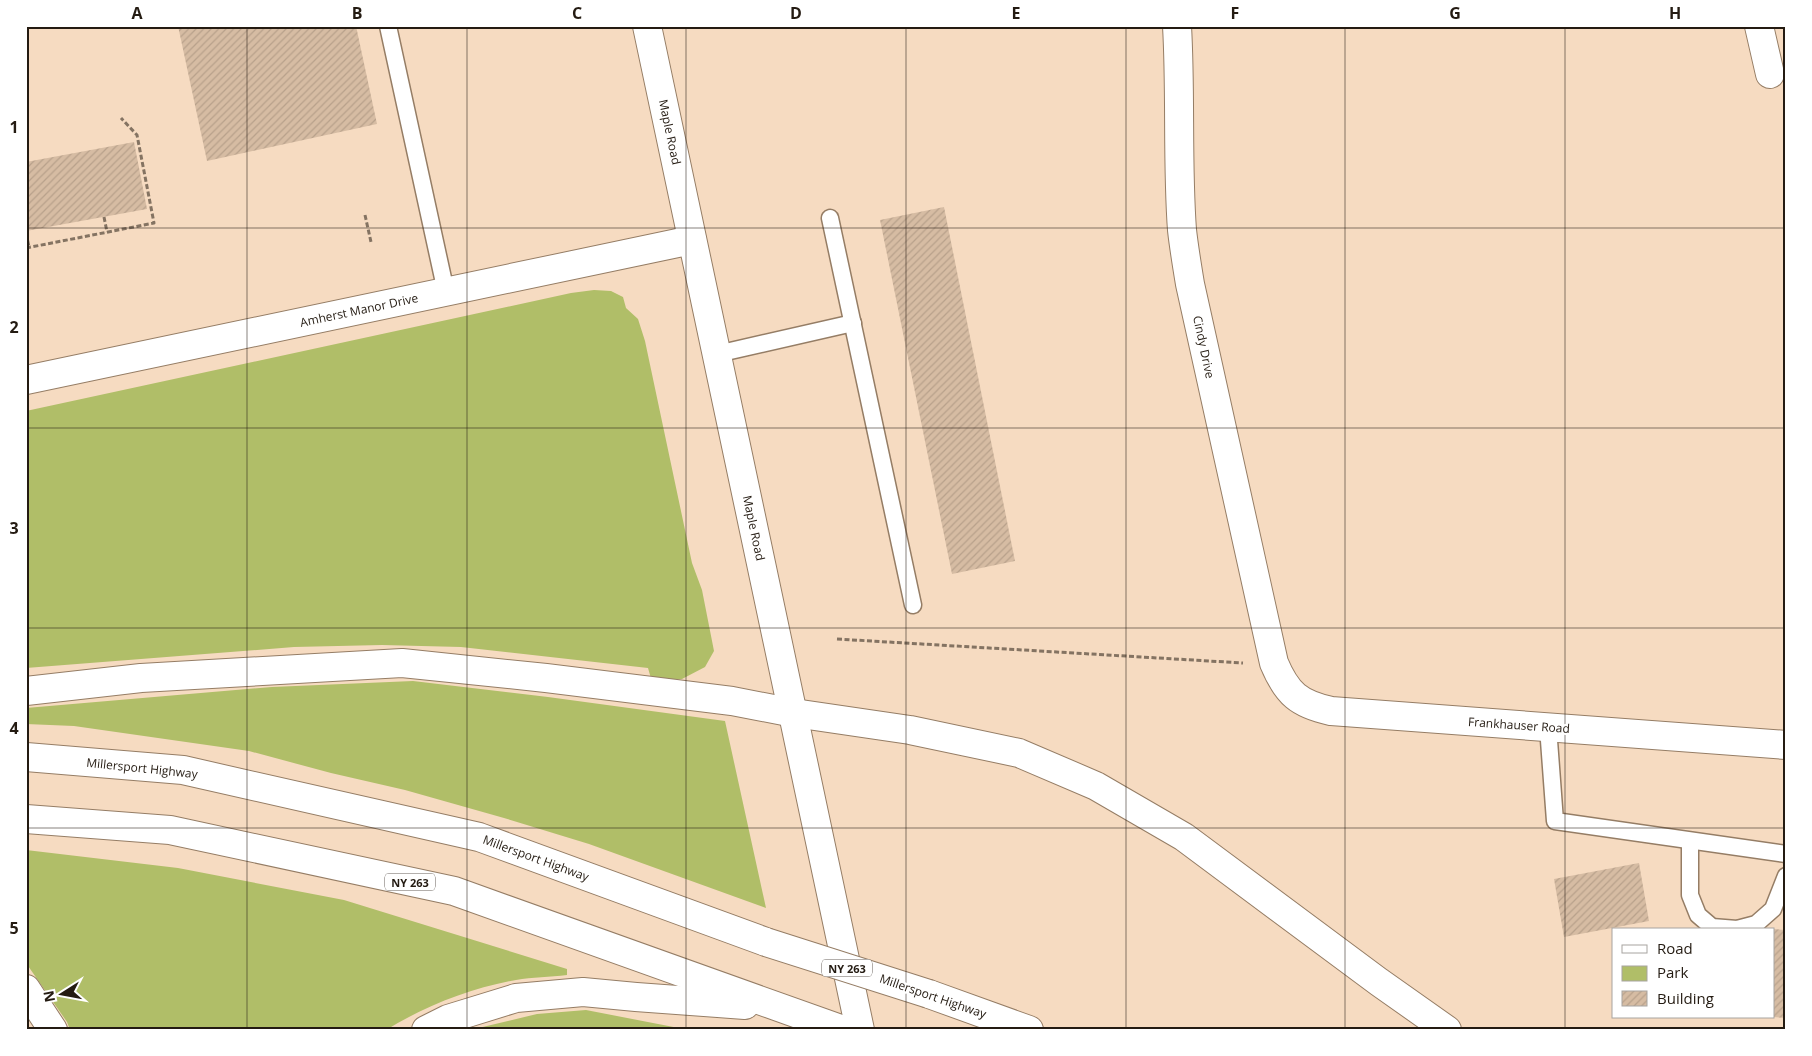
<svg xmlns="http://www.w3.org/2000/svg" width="1812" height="1056" font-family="'Open Sans',sans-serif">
<defs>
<pattern id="building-hatch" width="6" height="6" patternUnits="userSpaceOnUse" patternTransform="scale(1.25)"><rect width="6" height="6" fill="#d6bca3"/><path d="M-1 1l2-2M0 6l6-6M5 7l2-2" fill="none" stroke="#b8a18b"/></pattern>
</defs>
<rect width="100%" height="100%" fill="#f6dbc1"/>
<g fill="#b0be68">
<path d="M 594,290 L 611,291 L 623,297 L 626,308 L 638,319 L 645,341 L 692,563 L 702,590 L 714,651 L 705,667 L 682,679 L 652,682 L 648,668 L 461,647 L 382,645 L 294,647 L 26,668 L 26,411 L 571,293 Z"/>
<path d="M 413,681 L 548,697 L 725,721 L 766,908 L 589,844 L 504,818 L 405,790 L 331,773 L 249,751 L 74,726 L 26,724 L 26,708 L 272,687 Z"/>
<path d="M 26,850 L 178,868 L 344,900 L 567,969 L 567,975 C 550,977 532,977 516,980 C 471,988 425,1006 386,1030 L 70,1030 L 67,1022 L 26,963 Z"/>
<path d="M 586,1010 L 689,1030 L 470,1030 L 537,1014 Z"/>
</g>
<g fill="url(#building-hatch)">
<path d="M 178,26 L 356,26 L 377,124 L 207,161 Z"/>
<path d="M 134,142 L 147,209 L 26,231 L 26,162 Z"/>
<path d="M 944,207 L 1015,561 L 952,574 L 880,220 Z"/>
<path d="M 1639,863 L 1649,921 L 1564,937 L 1554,879 Z"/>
<path d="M 1773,929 L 1786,930 L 1786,1018 L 1773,1017 Z"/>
</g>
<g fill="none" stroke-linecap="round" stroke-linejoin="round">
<g stroke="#957d65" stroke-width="19">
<g id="service">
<path d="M 388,26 L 446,292"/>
<path d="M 830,218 L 913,605"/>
<path d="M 717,354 L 853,323"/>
<path d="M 1548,727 L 1555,821 L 1786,854"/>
<path d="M 1690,841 L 1690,895 L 1698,915 L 1712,927 L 1737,929 L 1756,924 L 1773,909 L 1786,876"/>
</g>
</g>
<g stroke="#957d65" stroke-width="30">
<g id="minor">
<path d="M 1177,26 C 1181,94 1177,163 1182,230 C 1184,248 1187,266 1190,284 L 1274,663 C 1287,694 1299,704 1331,711 L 1786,745"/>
<path d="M 1759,26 L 1770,74"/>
<path d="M 26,380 L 692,240"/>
</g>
</g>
<g stroke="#957d65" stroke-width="30">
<path id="secondary" d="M 647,26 L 860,1030"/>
</g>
<g stroke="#957d65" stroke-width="30">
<g id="primary">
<path d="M 26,691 L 141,678 L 402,663 L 546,678 L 732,701 L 794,713 L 910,730 L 1019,753 L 1096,786 L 1184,837 L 1379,982 L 1447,1030"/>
<path d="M 26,757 L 183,770 L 479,837 L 766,942"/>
<path d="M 26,819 L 170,830 L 454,891 L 843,1030"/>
<path d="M 26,989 L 53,1030"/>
<path d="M 929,994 L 1029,1030"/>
<path d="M 426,1030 L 448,1019 L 516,998 L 583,992 L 636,997 L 745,1005"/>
</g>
</g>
<g stroke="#847362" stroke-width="3" stroke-dasharray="5 2.5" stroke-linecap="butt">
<path d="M 365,215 L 371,242"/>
<path d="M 104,217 L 107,232"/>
<path d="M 26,233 L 29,247"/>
<path d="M 26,248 L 154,223 L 137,135 L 121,118"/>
<path d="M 837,639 L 1243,663"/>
</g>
<use href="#service" stroke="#fff" stroke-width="16"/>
<use href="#minor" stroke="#fff" stroke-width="28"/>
<use href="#secondary" stroke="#fff" stroke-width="28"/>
<use href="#primary" stroke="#fff" stroke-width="28"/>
<g stroke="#957d65" stroke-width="30" stroke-linecap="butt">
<path id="primary-bridge" d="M 766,942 L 929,994"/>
</g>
<use href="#primary-bridge" stroke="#fff" stroke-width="28"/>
</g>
<path fill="none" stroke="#241b12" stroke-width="1" stroke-opacity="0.55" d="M 247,26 L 247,1030M 467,26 L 467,1030M 686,26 L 686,1030M 906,26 L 906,1030M 1126,26 L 1126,1030M 1345,26 L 1345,1030M 1565,26 L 1565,1030M 26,228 L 1786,228M 26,428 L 1786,428M 26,628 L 1786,628M 26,828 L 1786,828"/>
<g text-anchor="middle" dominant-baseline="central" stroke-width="4.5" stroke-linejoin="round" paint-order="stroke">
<g fill="#fff" stroke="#665f59" stroke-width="1">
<rect x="385" y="873.5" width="50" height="17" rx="4"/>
<rect x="822" y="959.5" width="50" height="17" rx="4"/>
</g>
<g font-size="11" font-weight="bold" fill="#241b12">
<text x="410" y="882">NY 263</text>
<text x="847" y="968">NY 263</text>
</g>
<g font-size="12" fill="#241b12" stroke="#fff">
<text transform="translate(670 132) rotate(78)">Maple Road</text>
<text transform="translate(359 310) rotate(-12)">Amherst Manor Drive</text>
<text transform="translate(1204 347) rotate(78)">Cindy Drive</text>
<text transform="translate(754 528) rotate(78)">Maple Road</text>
<text transform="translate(1519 725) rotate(4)">Frankhauser Road</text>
<text transform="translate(142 768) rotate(6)">Millersport Highway</text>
<text transform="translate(536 858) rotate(20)">Millersport Highway</text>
<text transform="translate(933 996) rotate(19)">Millersport Highway</text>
</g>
</g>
<rect width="1812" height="1056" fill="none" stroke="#ffffff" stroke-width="55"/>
<rect x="1612" y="928" width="162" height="90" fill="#ffffff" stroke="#a7a4a0"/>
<rect x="1622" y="945" width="25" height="8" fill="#ffffff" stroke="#a7a4a0"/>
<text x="1657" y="954" font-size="15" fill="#241b12">Road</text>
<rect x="1622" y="966" width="25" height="15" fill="#b0be68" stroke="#a7a4a0"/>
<text x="1657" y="978" font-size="15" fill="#241b12">Park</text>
<rect x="1622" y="991" width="25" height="15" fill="url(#building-hatch)" stroke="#a7a4a0"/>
<text x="1657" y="1004" font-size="15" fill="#241b12">Building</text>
<g transform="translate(62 994) rotate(259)" stroke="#ffffff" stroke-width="4" paint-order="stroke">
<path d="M0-4L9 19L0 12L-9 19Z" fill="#241b12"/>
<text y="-8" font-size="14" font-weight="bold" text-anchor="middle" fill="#241b12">N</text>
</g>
<rect x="28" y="28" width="1756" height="1000" fill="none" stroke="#241b12" stroke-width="2"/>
<g font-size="16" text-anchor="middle" font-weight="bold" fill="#241b12">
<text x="137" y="19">A</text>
<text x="357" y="19">B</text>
<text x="577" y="19">C</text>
<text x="796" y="19">D</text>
<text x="1016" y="19">E</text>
<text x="1235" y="19">F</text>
<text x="1455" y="19">G</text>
<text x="1675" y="19">H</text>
<text x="14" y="133">1</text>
<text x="14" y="333">2</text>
<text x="14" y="534">3</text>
<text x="14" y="734">4</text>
<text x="14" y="934">5</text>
</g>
</svg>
